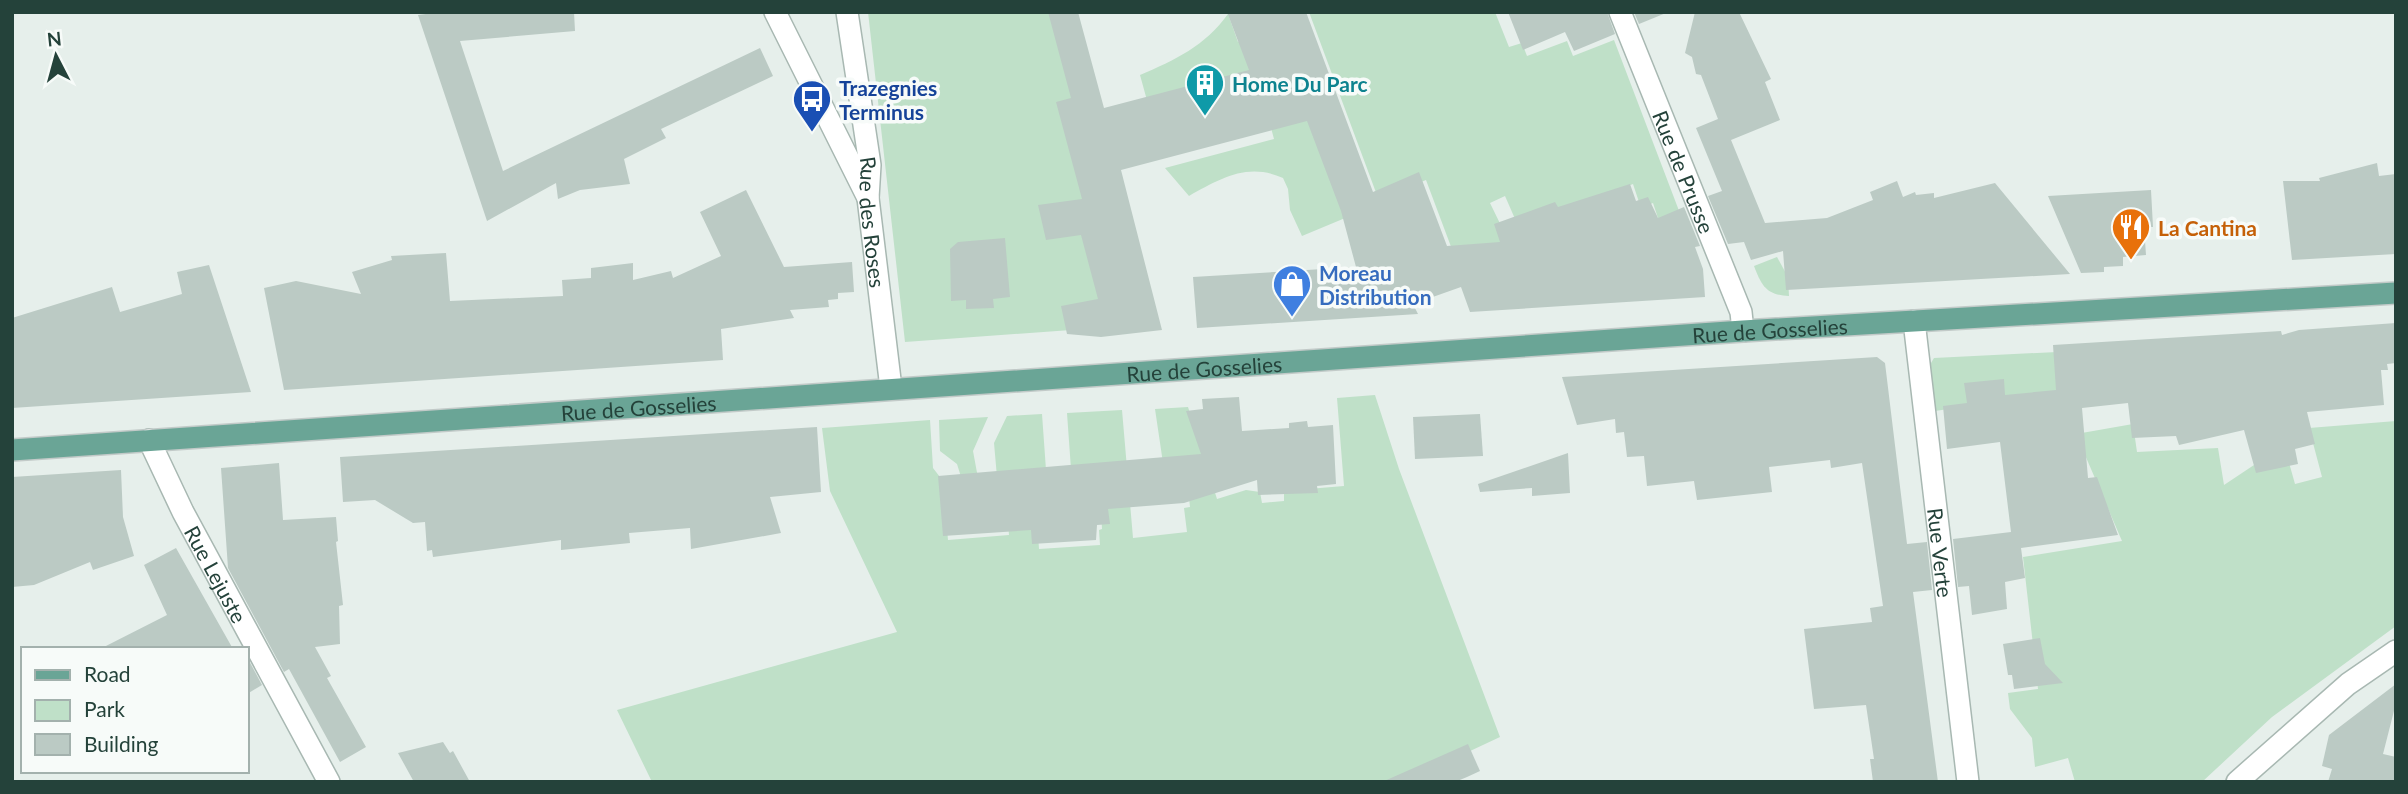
<svg xmlns="http://www.w3.org/2000/svg" width="2408" height="794" font-family="Lato,sans-serif">
<rect width="100%" height="100%" fill="#e6efeb"/>
<g fill="#bfe0c8">
<path d="M 868,12 L 1051,12 L 1078,105 L 1082,197 L 1112,327 L 905,342 Z"/>
<path d="M 1309,12 L 1495,12 L 1509,47 L 1522,43 L 1527,56 L 1567,41 L 1573,56 L 1614,40 L 1681,216 L 1661,227 L 1653,203 L 1641,208 L 1633,184 L 1519,228 L 1505,196 L 1490,203 L 1511,246 L 1462,276 L 1426,180 L 1406,188 L 1391,233 Z"/>
<path d="M 1228,14 L 1238,42 L 1266,32 L 1311,97 L 1350,216 L 1302,236 L 1290,210 L 1288,189 L 1283,178 C 1247,162 1220,179 1189,196 L 1165,168 L 1274,139 L 1257,75 L 1148,104 L 1140,75 C 1175,60 1205,46 1228,14 Z"/>
<path d="M 1777,257 L 1788,277 L 1789,296 C 1767,295 1762,287 1754,266 Z"/>
<path d="M 2057,352 L 2076,434 L 2133,424 L 2137,452 L 2218,448 L 2224,485 L 2284,445 L 2295,484 L 2322,477 L 2309,428 L 2396,421 L 2396,626 L 2272,717 L 2202,782 L 2075,782 L 2068,758 L 2035,767 L 2032,738 L 2010,709 L 2008,693 L 2038,689 L 2023,557 L 2122,541 L 2085,455 L 1996,402 L 1935,411 L 1928,368 L 1934,358 Z"/>
<path d="M 1375,395 L 1399,469 L 1500,737 L 1404,782 L 652,782 L 617,710 L 897,632 L 830,491 L 822,428 L 930,420 L 933,468 L 943,481 L 948,540 L 1009,535 L 1004,477 L 997,477 L 994,443 L 1007,416 L 1042,414 L 1046,470 L 1038,534 L 1039,549 L 1100,545 L 1099,530 L 1102,529 L 1099,468 L 1071,469 L 1067,413 L 1122,410 L 1133,538 L 1187,532 L 1184,508 L 1190,507 L 1185,461 L 1163,463 L 1155,409 L 1188,407 L 1217,499 L 1246,490 L 1260,492 L 1262,503 L 1284,501 L 1284,491 L 1344,486 L 1337,398 Z"/>
<path d="M 988,417 L 973,451 L 978,478 L 962,480 L 957,464 L 940,451 L 939,420 Z"/>
</g>
<g fill="#bbcac4">
<path d="M 441,12 L 574,12 L 575,31 L 460,41 L 503,171 L 760,48 L 773,76 L 661,129 L 666,138 L 624,159 L 630,184 L 580,190 L 558,199 L 556,183 L 487,221 L 418,15 Z"/>
<path d="M 1048,12 L 1078,12 L 1104,108 L 1249,70 L 1227,12 L 1306,12 L 1373,192 L 1419,172 L 1447,246 L 1500,242 L 1494,224 L 1555,202 L 1558,207 L 1630,184 L 1636,201 L 1648,197 L 1658,218 L 1684,207 L 1700,246 L 1695,247 L 1703,269 L 1705,297 L 1470,312 L 1461,287 L 1413,304 L 1418,314 L 1197,328 L 1193,277 L 1356,267 L 1341,211 L 1307,121 L 1121,170 L 1162,330 L 1101,337 L 1067,334 L 1061,306 L 1098,299 L 1081,235 L 1046,240 L 1038,205 L 1082,199 L 1056,102 L 1071,98 Z"/>
<path d="M 1508,12 L 1607,12 L 1615,34 L 1574,51 L 1565,32 L 1523,50 Z"/>
<path d="M 1634,12 L 1666,12 L 1666,13 L 1639,24 Z"/>
<path d="M 1695,12 L 1739,12 L 1771,79 L 1765,82 L 1780,120 L 1731,140 L 1765,223 L 1827,218 L 1873,200 L 1870,192 L 1897,181 L 1903,197 L 1915,192 L 1916,195 L 1934,193 L 1934,198 L 1995,183 L 2070,274 L 1786,290 L 1783,251 L 1751,260 L 1744,242 L 1728,244 L 1708,196 L 1722,191 L 1696,128 L 1718,119 L 1701,75 L 1696,74 L 1692,57 L 1685,53 Z"/>
<path d="M 2377,163 L 2379,176 L 2396,174 L 2396,254 L 2292,260 L 2283,181 L 2320,181 L 2319,178 Z"/>
<path d="M 746,190 L 784,267 L 852,262 L 854,292 L 838,293 L 838,299 L 828,300 L 829,307 L 790,310 L 794,318 L 721,329 L 723,360 L 284,390 L 264,288 L 296,281 L 361,294 L 352,272 L 392,260 L 391,256 L 446,253 L 450,301 L 563,296 L 562,280 L 591,278 L 591,268 L 633,263 L 633,280 L 671,271 L 673,278 L 721,256 L 700,212 Z"/>
<path d="M 2151,190 L 2153,227 L 2144,227 L 2146,255 L 2123,257 L 2123,266 L 2104,267 L 2104,272 L 2081,273 L 2048,196 Z"/>
<path d="M 1005,238 L 1010,297 L 993,299 L 994,308 L 966,309 L 966,300 L 951,301 L 950,249 L 958,242 Z"/>
<path d="M 209,265 L 251,392 L 12,408 L 12,318 L 112,287 L 120,312 L 182,294 L 177,272 Z"/>
<path d="M 2396,323 L 2396,363 L 2387,364 L 2388,370 L 2381,370 L 2384,405 L 2307,412 L 2315,444 L 2295,449 L 2298,464 L 2256,473 L 2244,430 L 2179,445 L 2176,436 L 2132,438 L 2128,403 L 2082,408 L 2088,478 L 2097,477 L 2118,535 L 2021,548 L 2025,578 L 2005,582 L 2007,609 L 1972,615 L 1969,586 L 1958,587 L 1953,539 L 2011,532 L 2000,442 L 1947,449 L 1943,406 L 1967,403 L 1964,383 L 2004,379 L 2005,395 L 2056,390 L 2053,345 L 2281,331 L 2282,335 L 2299,330 Z"/>
<path d="M 1877,357 L 1885,363 L 1907,544 L 1927,542 L 1932,590 L 1913,592 L 1938,782 L 1873,782 L 1870,759 L 1874,759 L 1866,705 L 1814,709 L 1804,629 L 1872,622 L 1870,608 L 1883,606 L 1862,463 L 1831,468 L 1830,460 L 1769,467 L 1772,492 L 1697,500 L 1694,481 L 1647,486 L 1644,456 L 1627,457 L 1624,432 L 1616,433 L 1615,419 L 1577,425 L 1562,377 Z"/>
<path d="M 1239,397 L 1242,431 L 1289,428 L 1289,423 L 1307,421 L 1308,427 L 1333,425 L 1336,484 L 1317,486 L 1318,493 L 1258,495 L 1257,480 L 1184,503 L 1108,509 L 1110,524 L 1097,525 L 1096,540 L 1032,544 L 1031,530 L 943,536 L 938,476 L 1201,454 L 1186,411 L 1203,409 L 1202,399 Z"/>
<path d="M 1480,414 L 1483,456 L 1415,459 L 1413,417 Z"/>
<path d="M 817,427 L 821,492 L 770,497 L 781,533 L 691,549 L 690,528 L 629,533 L 630,543 L 561,550 L 561,540 L 433,557 L 432,550 L 427,551 L 425,522 L 413,523 L 375,500 L 343,502 L 340,457 Z"/>
<path d="M 1568,453 L 1570,493 L 1532,496 L 1532,488 L 1480,492 L 1478,484 Z"/>
<path d="M 279,463 L 283,520 L 336,517 L 338,541 L 336,542 L 343,605 L 339,606 L 340,644 L 315,647 L 331,676 L 327,678 L 366,747 L 340,762 L 289,669 L 284,672 L 228,568 L 221,468 Z"/>
<path d="M 121,470 L 123,517 L 134,556 L 93,570 L 90,562 L 34,585 L 12,587 L 12,477 Z"/>
<path d="M 176,548 L 233,649 L 100,649 L 167,615 L 144,565 Z"/>
<path d="M 2040,638 L 2045,664 L 2063,683 L 2014,689 L 2012,675 L 2008,675 L 2003,644 Z"/>
<path d="M 247,657 L 262,685 L 247,694 Z"/>
<path d="M 2396,684 L 2396,703 L 2383,754 L 2396,757 L 2396,782 L 2328,782 L 2332,769 L 2322,766 L 2329,735 Z"/>
<path d="M 443,742 L 450,753 L 453,751 L 470,782 L 414,782 L 398,753 Z"/>
<path d="M 1468,744 L 1480,771 L 1467,777 L 1455,782 L 1382,782 Z"/>
</g>
<g fill="none" stroke-linecap="round" stroke-linejoin="round">
<g stroke="#a8b8b2" stroke-width="24">
<g id="minor">
<path d="M 775,12 L 868,198"/>
<path id="s1" d="M 847,12 L 870,165 L 868,198 L 891,388"/>
<path id="s2" d="M 1620,12 L 1741,312 L 1743,331"/>
<path id="s3" d="M 1914,321 L 1968,782"/>
<path id="s4" d="M 149,440 L 183,512 L 329,782"/>
<path d="M 2237,782 L 2348,684 L 2396,651"/>
</g>
</g>
<g stroke="#c2cac8" stroke-width="24">
<g id="major">
<path id="s5" d="M 12,450 L 1743,331 L 2396,293"/>
</g>
</g>
<use href="#minor" stroke="#fff" stroke-width="21"/>
<use href="#major" stroke="#6aa596" stroke-width="21"/>
</g>
<defs>
<g id="building-pin" transform="scale(2.0125)"><path d="M0 17L-7.5 6A9.5 9.5 0 1 1 7.5 6Z" fill="#0f9aa8" stroke="#f7fbf9"/><path d="M-4-6H4V6H1V3H-1V6H-4ZM-2.5-4.3h1.7v1.8h-1.7ZM.8-4.3h1.7v1.8H.8ZM-2.5-1h1.7V.8h-1.7ZM.8-1h1.7V.8H.8Z" fill="#fff"/></g>
<g id="bus-pin" transform="scale(2.0125)"><path d="M0 17L-7.5 6A9.5 9.5 0 1 1 7.5 6Z" fill="#1a4fb4" stroke="#f7fbf9"/><path d="M-5-6H5V4H4V6H2V4H-2V6H-4V4H-5ZM-3.5-4V0h7V-4ZM-3.5 1.2v1.5H-2V1.2ZM2 1.2v1.5H3.5V1.2Z" fill="#fff"/></g>
<g id="restaurant-pin" transform="scale(2.0125)"><path d="M0 17L-7.5 6A9.5 9.5 0 1 1 7.5 6Z" fill="#e8710a" stroke="#f7fbf9"/><path d="M-5-6h1v4h1v-4h1v4h1v-4h1v5L-1.5 .5V6h-2V.5L-5-1ZM5-6V6H3V1.5H1.5Q1.5-4 5-6Z" fill="#fff"/></g>
<g id="shop-pin" transform="scale(2.0125)"><path d="M0 17L-7.5 6A9.5 9.5 0 1 1 7.5 6Z" fill="#3f7fe0" stroke="#f7fbf9"/><path d="M-5-2.5h2.3a2.7 3.5 0 0 1 5.4 0H5L5.5 6h-11ZM-1.5-2.5h3a1.5 2.3 0 0 0-3 0Z" fill="#fff"/></g>
</defs>
<g fill-rule="evenodd">
<use href="#building-pin" x="1205" y="83"/>
<use href="#bus-pin" x="812" y="99"/>
<use href="#restaurant-pin" x="2131" y="227"/>
<use href="#shop-pin" x="1292" y="284"/>
</g>
<g text-anchor="middle" dominant-baseline="central" stroke-width="7" stroke-linejoin="round" paint-order="stroke">
<g font-size="21" font-weight="bold" fill="#0d838f" stroke="#f7fbf9" text-anchor="start">
<text x="1232" y="83">Home Du Parc</text>
</g>
<g font-size="21" font-weight="bold" fill="#164399" stroke="#f7fbf9" text-anchor="start">
<text x="839" y="87">Trazegnies<tspan x="839" dy="24">Terminus</tspan></text>
</g>
<g font-size="21" fill="#24423a" stroke="#f7fbf9">
<text stroke="none"><textPath href="#s2" startOffset="172">Rue de Prusse</textPath></text>
<text stroke="none"><textPath href="#s1" startOffset="212">Rue des Roses</textPath></text>
<text stroke="none"><textPath href="#s5" startOffset="1762">Rue de Gosselies</textPath></text>
<text stroke="none"><textPath href="#s5" startOffset="1195">Rue de Gosselies</textPath></text>
<text stroke="none"><textPath href="#s5" startOffset="628">Rue de Gosselies</textPath></text>
<text stroke="none"><textPath href="#s3" startOffset="233">Rue Verte</textPath></text>
<text stroke="none"><textPath href="#s4" startOffset="150">Rue Lejuste</textPath></text>
</g>
<g font-size="21" font-weight="bold" fill="#c56008" stroke="#f7fbf9" text-anchor="start">
<text x="2158" y="227">La Cantina</text>
</g>
<g font-size="21" font-weight="bold" fill="#366cbe" stroke="#f7fbf9" text-anchor="start">
<text x="1319" y="272">Moreau<tspan x="1319" dy="24">Distribution</tspan></text>
</g>
</g>
<rect width="2408" height="794" fill="none" stroke="#24423a" stroke-width="28"/>
<rect x="21" y="647" width="228" height="126" fill="#f7fbf9" stroke="#a3b1ad" stroke-width="2"/>
<rect x="35" y="670" width="35" height="10" fill="#6aa596" stroke="#a3b1ad" stroke-width="2"/>
<text x="84" y="682" font-size="21" fill="#24423a">Road</text>
<rect x="35" y="700" width="35" height="21" fill="#bfe0c8" stroke="#a3b1ad" stroke-width="2"/>
<text x="84" y="717" font-size="21" fill="#24423a">Park</text>
<rect x="35" y="734" width="35" height="21" fill="#bbcac4" stroke="#a3b1ad" stroke-width="2"/>
<text x="84" y="752" font-size="21" fill="#24423a">Building</text>
<g transform="translate(56 56) rotate(354)" stroke="#f7fbf9" stroke-width="5" paint-order="stroke">
<path d="M0-5L12 26L0 18L-12 26Z" fill="#24423a"/>
<text y="-10" font-size="19" font-weight="bold" text-anchor="middle" fill="#24423a">N</text>
</g>
</svg>
